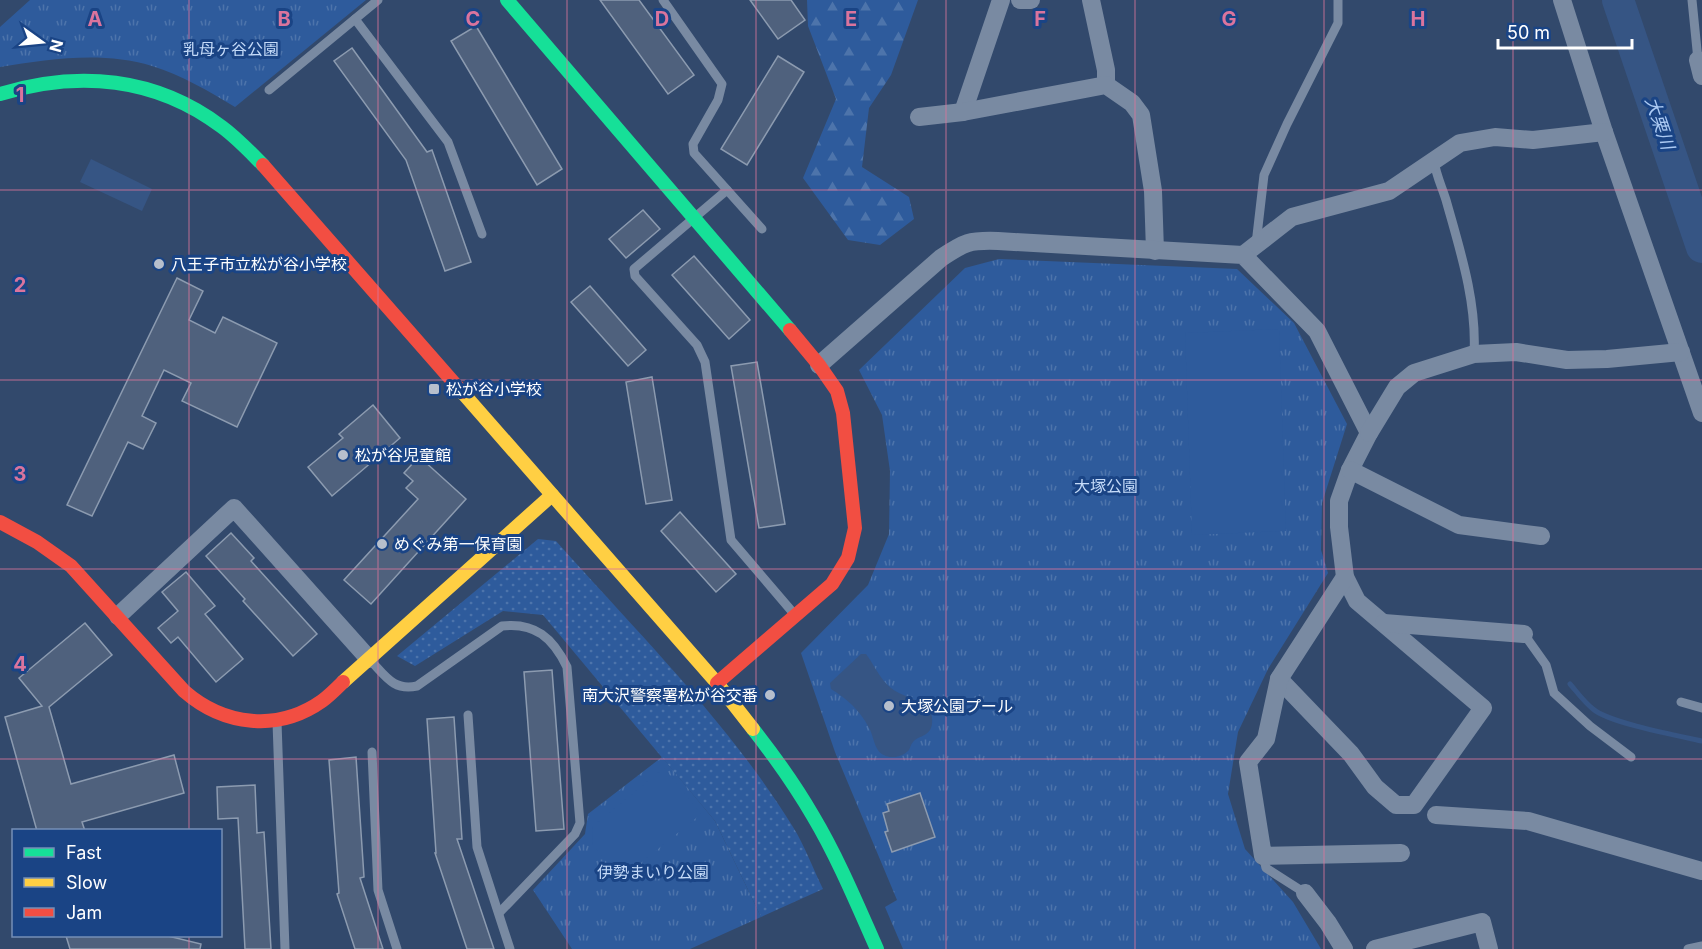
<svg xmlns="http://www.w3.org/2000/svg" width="1702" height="949" font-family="Inter,'Noto Sans JP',sans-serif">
<defs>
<pattern id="grass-dots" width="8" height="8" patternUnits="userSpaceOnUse" patternTransform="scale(1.5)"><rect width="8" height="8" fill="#2e5b9c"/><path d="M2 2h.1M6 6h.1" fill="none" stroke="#4d74ab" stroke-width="1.8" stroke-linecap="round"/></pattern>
<pattern id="forest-firs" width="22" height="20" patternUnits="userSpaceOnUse" patternTransform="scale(1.5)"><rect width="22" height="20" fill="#2e5b9c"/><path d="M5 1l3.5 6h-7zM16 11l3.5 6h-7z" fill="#4d74ab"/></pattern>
<pattern id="park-tufts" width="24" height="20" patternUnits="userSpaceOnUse" patternTransform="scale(1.5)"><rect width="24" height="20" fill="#2e5b9c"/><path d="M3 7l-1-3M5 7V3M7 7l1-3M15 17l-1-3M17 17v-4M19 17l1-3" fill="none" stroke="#4d74ab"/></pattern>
</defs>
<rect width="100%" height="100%" fill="#32496c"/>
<path fill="url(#grass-dots)" d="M 538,539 L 556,541 C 638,633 728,722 793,827 C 805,846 813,869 823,889 L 761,917 L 715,821 L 543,615 L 503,611 L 415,666 L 397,656 Z"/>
<path fill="url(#forest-firs)" d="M 807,0 L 918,0 L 891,75 L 869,108 L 862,167 L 909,197 L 914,219 L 880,245 L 848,240 L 803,178 L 836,99 L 808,26 Z"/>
<g fill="url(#park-tufts)">
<path d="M 30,0 L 366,0 L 235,107 C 208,91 182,75 152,66 C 103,51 49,59 0,67 L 0,27 Z"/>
<path d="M 999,259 L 1237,269 L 1294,323 L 1347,424 L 1322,503 L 1321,550 L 1328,573 L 1268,669 L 1238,732 L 1228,794 L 1245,849 L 1293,902 L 1321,949 L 903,949 L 885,907 L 897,900 L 835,752 L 801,653 L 868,585 L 889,534 L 890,471 L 882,415 L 859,370 L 965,268 Z"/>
<path d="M 662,757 L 715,821 L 761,917 L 690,949 L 572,949 L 533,890 L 585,834 L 588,814 Z"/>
</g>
<g fill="#2e5b9c">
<path d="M 1279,329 L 1286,531 L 1192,535 L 1185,333 Z"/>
<path d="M 664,768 L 701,814 L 621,879 L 592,844 L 593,826 Z"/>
</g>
<g fill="#365584">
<path d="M 91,159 L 152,189 L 142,211 L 80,182 Z"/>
<path d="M 861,654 L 866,654 C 875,666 879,678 891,688 C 904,699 936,701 932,724 C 930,737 919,735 913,742 C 911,744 910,748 909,750 C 903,757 891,759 884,755 C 874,751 874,736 869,728 C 860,710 847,699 831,689 L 830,683 Z"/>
</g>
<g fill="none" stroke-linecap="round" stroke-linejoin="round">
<path stroke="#365584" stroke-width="5" d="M 1570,684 C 1577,692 1584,702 1593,709 C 1609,723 1679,736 1702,741"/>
<path stroke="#365584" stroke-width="32" d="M 1618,0 L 1702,247"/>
</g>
<g fill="#4f617d" stroke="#8c9bb0" stroke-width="1.5">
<path d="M 600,0 L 639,0 L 694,75 L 668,94 Z"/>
<path d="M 750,0 L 791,0 L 805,20 L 778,39 Z"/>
<path d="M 476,26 L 562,169 L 537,185 L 451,41 Z"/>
<path d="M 352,48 L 427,152 L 432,150 L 471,262 L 445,271 L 406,160 L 334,61 Z"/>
<path d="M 778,56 L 804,72 L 747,165 L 721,149 Z"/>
<path d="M 643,210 L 660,229 L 626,258 L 609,239 Z"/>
<path d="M 694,256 L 750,320 L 729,339 L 672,275 Z"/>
<path d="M 177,278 L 203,291 L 189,320 L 215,333 L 223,317 L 277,343 L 237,427 L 182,401 L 191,383 L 164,370 L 142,416 L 156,423 L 143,449 L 128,442 L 92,516 L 67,505 Z"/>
<path d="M 590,286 L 646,350 L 628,366 L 571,302 Z"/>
<path d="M 757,362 L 785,524 L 759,528 L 731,366 Z"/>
<path d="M 652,377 L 672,500 L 646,504 L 626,382 Z"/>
<path d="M 373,405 L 400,438 L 332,496 L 308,467 L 343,438 L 339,434 Z"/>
<path d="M 424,451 L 424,461 L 466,499 L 371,604 L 344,580 L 418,499 L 406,488 L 413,481 L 404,473 Z"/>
<path d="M 680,512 L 736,574 L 716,592 L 661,531 Z"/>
<path d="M 231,533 L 254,558 L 251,561 L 317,634 L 293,656 L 243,601 L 245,599 L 206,556 Z"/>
<path d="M 186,572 L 215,606 L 205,614 L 243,659 L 216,682 L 178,637 L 171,643 L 158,628 L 178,611 L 162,592 Z"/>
<path d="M 85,623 L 112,655 L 49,707 L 71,784 L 174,755 L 184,793 L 82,822 L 85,831 L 37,831 L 5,717 L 42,706 L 19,678 Z"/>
<path d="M 552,670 L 564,829 L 536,831 L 524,672 Z"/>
<path d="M 454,717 L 462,839 L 457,839 L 494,949 L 467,949 L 435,853 L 436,853 L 427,719 Z"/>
<path d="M 356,757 L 364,877 L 360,878 L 383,949 L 355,949 L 337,894 L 339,893 L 329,760 Z"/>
<path d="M 255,785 L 257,833 L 264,832 L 271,949 L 245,949 L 238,818 L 218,819 L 217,787 Z"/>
<path d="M 920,793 L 935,837 L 892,852 L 885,832 L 888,831 L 883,813 L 889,811 L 887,804 Z"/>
<path d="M 66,936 L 168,936 L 201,944 L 200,949 L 70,949 Z"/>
</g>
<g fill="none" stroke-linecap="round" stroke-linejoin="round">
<g stroke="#798aa2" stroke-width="9">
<path d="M 663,0 L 722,84 L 718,100 L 693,144 L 694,153 L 762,229"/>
<path d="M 1692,0 L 1698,60"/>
<path d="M 355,19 L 448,142 L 482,234"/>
<path d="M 269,90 L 378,0"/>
<path d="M 1434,161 C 1436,175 1442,187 1446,200 C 1460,250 1477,302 1474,354"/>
<path d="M 727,190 L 634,269 L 635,276 L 697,345 L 705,362 L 731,540 L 795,615"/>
<path d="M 1256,244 L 1264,175 L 1287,124 L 1338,23 L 1338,0"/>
<path d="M 1524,634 L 1546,665 L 1554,693 L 1590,726 L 1631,757"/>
<path d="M 371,661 C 386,677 394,691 417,686 L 502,626 C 535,622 553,638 567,667 L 580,823 L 575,834 L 499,913"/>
<path d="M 1681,702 L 1702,708"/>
<path d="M 468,715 L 477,847 L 510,949"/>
<path d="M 277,722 L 285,949"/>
<path d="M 372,752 L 378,890 L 397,949"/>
<path d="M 1263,856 L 1266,868 L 1305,893"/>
<path d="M 1688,949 L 1702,946"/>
</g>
<g stroke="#798aa2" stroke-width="18">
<path d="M 1020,0 L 1031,0"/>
<path d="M 1091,0 L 1106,70 L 1106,85"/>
<path d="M 1562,0 L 1604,132 L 1702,413"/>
<path d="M 1698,60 L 1702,76"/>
<path d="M 963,112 L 1001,0"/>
<path d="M 919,117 L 963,112 L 1106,85 L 1132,103 L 1141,115 L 1153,191 L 1155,251"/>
<path d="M 1243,255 L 1292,217 L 1389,191 L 1460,143 L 1495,137 L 1533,140 L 1604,132"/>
<path d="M 819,365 L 941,258 C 965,242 969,240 998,241 L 1243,255 L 1317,331 L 1369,433 L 1350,470 L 1339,501 L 1339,527 L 1345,577 L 1357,601 L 1483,708 L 1414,805 L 1396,805 L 1375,787 L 1351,754 L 1279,679"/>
<path d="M 1369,433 L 1397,387 L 1414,373 L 1474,354 L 1516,352 L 1567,360 L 1607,359 L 1681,352"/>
<path d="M 1350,470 L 1459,525 L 1541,536"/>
<path d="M 1345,577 L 1279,679 L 1266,739 L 1248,762 L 1263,856 L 1401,853"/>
<path d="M 118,616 L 234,508 L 369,659"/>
<path d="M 1384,623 L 1524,634"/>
<path d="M 1436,815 L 1528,821 L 1702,871"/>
<path d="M 1305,893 L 1328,923 L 1344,949"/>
<path d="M 1375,949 L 1482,922 L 1489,949"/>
</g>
<g stroke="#16e098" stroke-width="14">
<path d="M 507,0 L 790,330"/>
<path d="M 0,94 C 78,70 156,77 222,127 C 237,138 250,152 263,165"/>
<path d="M 753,729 C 775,757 795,785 813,816 C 838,858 857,904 877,949"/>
</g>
<g stroke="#ffcf43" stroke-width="14">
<path d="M 462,392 L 717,683 L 753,729"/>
<path d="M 343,682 L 552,495"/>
</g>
<g stroke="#f24e42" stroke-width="14">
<path d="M 263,165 L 462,392"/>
<path d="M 0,522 L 37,542 L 71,566 L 184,691 C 224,726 278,732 322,701 C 329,696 336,689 343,682"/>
<path d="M 717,683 L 832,584 L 848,558 L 855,528 L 843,413 L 837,391 L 819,365 L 790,330"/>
</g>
</g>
<path fill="none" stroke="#da749d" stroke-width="1.5" stroke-opacity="0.55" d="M 189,0 L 189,830M 378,0 L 378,949M 567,0 L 567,949M 756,0 L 756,949M 946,0 L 946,949M 1135,0 L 1135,949M 1324,0 L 1324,949M 1513,0 L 1513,949M 0,190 L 1702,190M 0,380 L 1702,380M 0,569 L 1702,569M 0,759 L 1702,759M 189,936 L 189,949"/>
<g fill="#b7bfcc" stroke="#1a4485" stroke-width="2">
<circle cx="159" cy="264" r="6"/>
<rect x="428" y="383" width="12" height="12" rx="3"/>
<circle cx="343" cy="455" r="6"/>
<circle cx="382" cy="544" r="6"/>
<circle cx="770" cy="695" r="6"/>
<circle cx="889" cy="706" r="6"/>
</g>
<g text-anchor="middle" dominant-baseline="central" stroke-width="6" stroke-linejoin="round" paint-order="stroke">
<g font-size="16" fill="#c5dbf9" stroke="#1a4485">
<text x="231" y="49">乳母ヶ谷公園</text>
<text x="1106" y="486">大塚公園</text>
<text x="653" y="872">伊勢まいり公園</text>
</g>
<g font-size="16" fill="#fff" stroke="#1a4485" text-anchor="start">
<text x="171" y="264">八王子市立松が谷小学校</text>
<text x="446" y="389">松が谷小学校</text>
<text x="355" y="455">松が谷児童館</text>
<text x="394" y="544">めぐみ第一保育園</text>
<text x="758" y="695" text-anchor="end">南大沢警察署松が谷交番</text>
<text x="901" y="706">大塚公園プール</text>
</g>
<g font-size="18" font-style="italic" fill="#accaf3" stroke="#1a4485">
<text transform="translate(1660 123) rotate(71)">大栗川</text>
</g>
</g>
<g font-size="20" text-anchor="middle" font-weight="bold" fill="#da749d" stroke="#1a4485" stroke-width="6" stroke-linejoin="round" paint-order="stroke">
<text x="95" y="26">A</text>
<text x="284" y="26">B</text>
<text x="473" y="26">C</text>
<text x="662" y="26">D</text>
<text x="851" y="26">E</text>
<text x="1040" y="26">F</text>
<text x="1229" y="26">G</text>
<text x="1418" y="26">H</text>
<text x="20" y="102">1</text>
<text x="20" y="292">2</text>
<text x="20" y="481">3</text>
<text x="20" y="671">4</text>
</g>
<rect x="12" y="829" width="210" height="108" fill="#1a4485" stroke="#768fb6" stroke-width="1.5"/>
<rect x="24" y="848" width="30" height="9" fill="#16e098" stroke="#768fb6" stroke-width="1.5"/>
<text x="66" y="859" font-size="18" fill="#ffffff">Fast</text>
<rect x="24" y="878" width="30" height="9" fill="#ffcf43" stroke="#768fb6" stroke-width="1.5"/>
<text x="66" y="889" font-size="18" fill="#ffffff">Slow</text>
<rect x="24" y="908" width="30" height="9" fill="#f24e42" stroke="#768fb6" stroke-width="1.5"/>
<text x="66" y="919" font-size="18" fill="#ffffff">Jam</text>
<g transform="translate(42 42) rotate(105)" stroke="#1a4485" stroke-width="4.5" paint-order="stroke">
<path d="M0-4.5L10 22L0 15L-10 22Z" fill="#ffffff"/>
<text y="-9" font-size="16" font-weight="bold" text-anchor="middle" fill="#ffffff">N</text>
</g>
<path d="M1498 39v9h134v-9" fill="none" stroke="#ffffff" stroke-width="3"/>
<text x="1507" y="39" font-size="18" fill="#ffffff" stroke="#1a4485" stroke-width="4.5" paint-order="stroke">50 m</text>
</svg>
